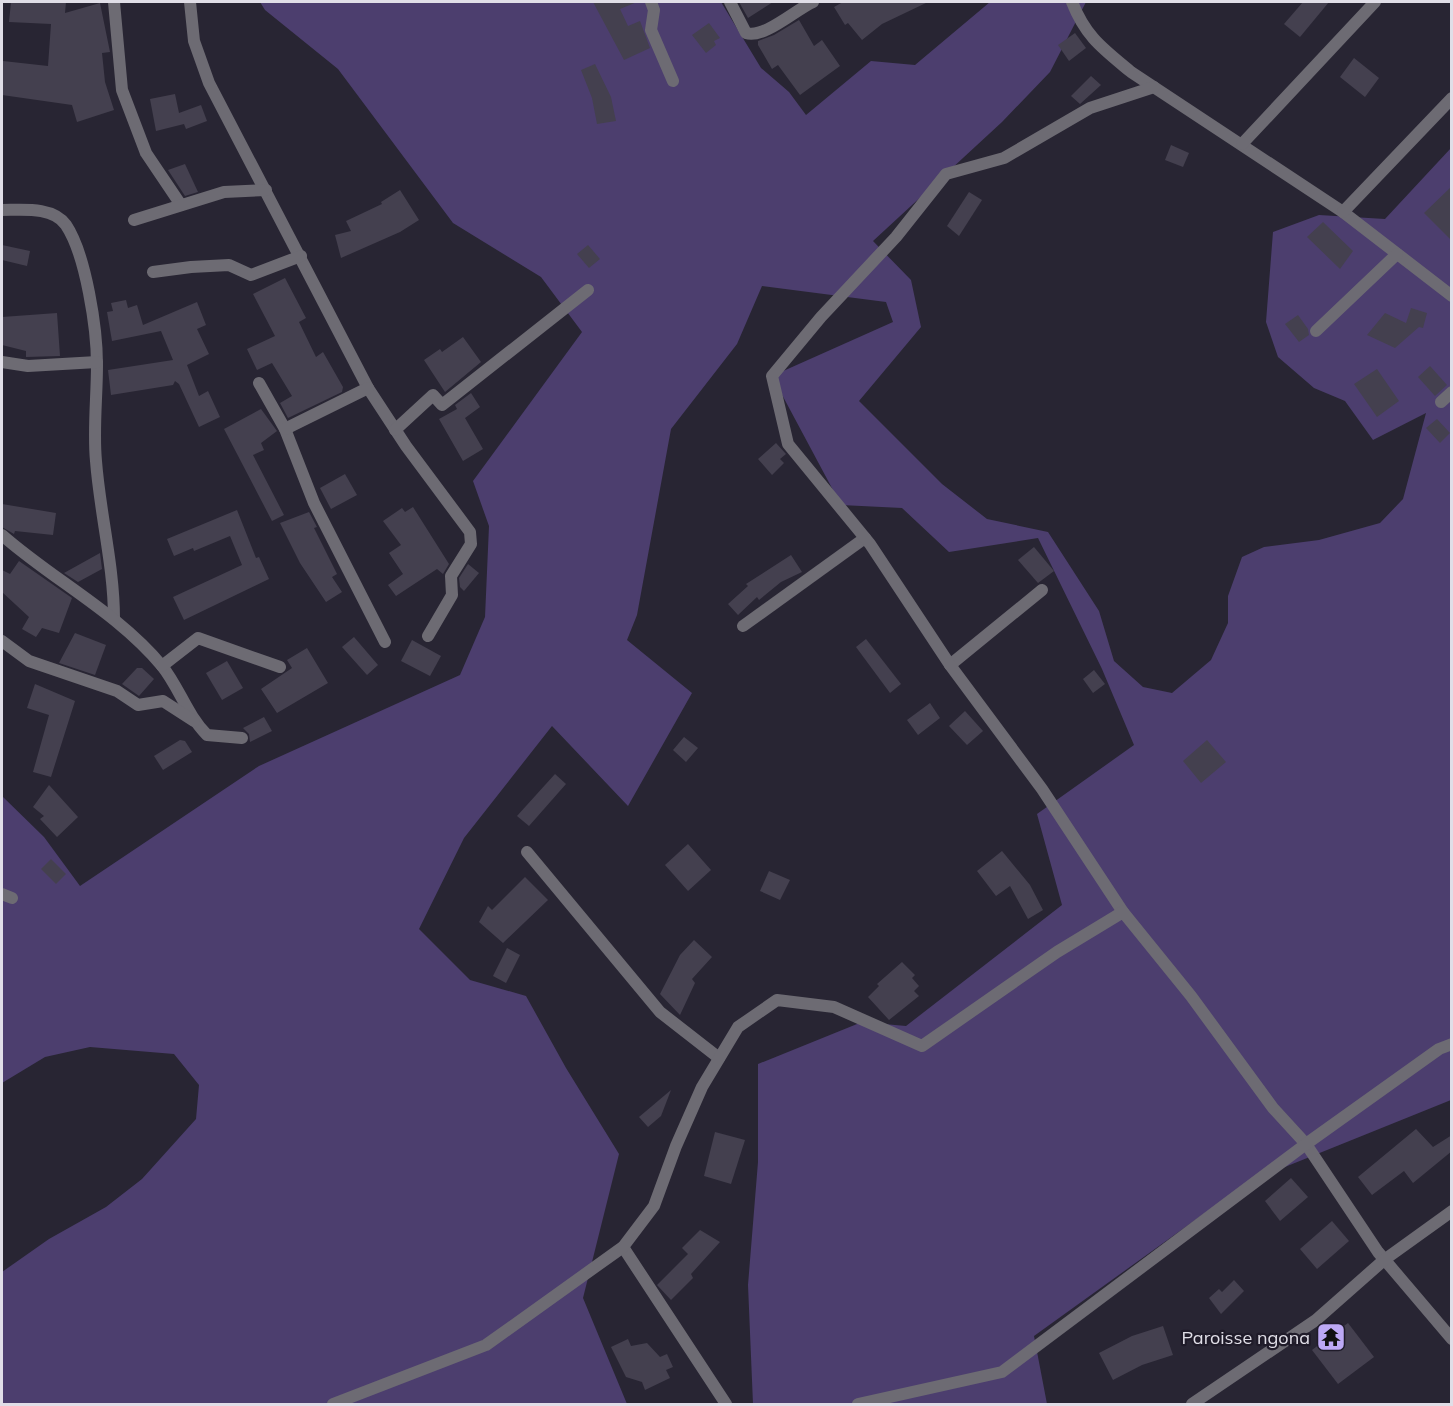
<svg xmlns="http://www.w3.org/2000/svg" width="1453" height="1406" font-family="Mulish,sans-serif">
<rect width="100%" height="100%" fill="#282533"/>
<path fill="#4c3e6e" d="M 260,2 L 721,2 L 761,68 L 789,92 L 806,115 L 871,61 L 915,65 L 990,2 L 1086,2 L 1050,72 L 1002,122 L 873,241 L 911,280 L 921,327 L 859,401 L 942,484 L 987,519 L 1048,532 L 1099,611 L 1114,661 L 1143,687 L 1172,693 L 1211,660 L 1228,623 L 1228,596 L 1242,557 L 1264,547 L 1319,540 L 1380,523 L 1403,499 L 1426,413 L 1373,440 L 1345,401 L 1314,388 L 1278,357 L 1266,322 L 1273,232 L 1319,215 L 1385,219 L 1451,148 L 1451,1100 L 1248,1182 L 1034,1336 L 1047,1404 L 753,1404 L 748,1285 L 758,1162 L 758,1064 L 862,1022 L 906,1026 L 1062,905 L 1037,814 L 1134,745 L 1102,669 L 1038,538 L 949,552 L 902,508 L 841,505 L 772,376 L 893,322 L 886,302 L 762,286 L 737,344 L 671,429 L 637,615 L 627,640 L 692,693 L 628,806 L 552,726 L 464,838 L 419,929 L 470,980 L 526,996 L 566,1068 L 619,1154 L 583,1298 L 627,1404 L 2,1404 L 2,1272 L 49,1239 L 106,1207 L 142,1179 L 196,1119 L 199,1085 L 174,1054 L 90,1047 L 45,1057 L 2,1083 L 2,796 L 44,837 L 80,886 L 259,766 L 460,675 L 485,617 L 489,526 L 473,481 L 582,332 L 541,277 L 453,223 L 338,69 L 265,10 Z"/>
<g fill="#44404f">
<path d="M 11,2 L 66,2 L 65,13 L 100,3 L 110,52 L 102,53 L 105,82 L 114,110 L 77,122 L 72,105 L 2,95 L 3,61 L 48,66 L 51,24 L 9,22 Z"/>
<path d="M 593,2 L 637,2 L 620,9 L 628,26 L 640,21 L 650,48 L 624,60 Z"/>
<path d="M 739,2 L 773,2 L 748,18 Z"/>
<path d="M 843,2 L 928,2 L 882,24 L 862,40 L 848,23 L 845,25 L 834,7 Z"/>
<path d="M 1303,2 L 1329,2 L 1300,37 L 1284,24 Z"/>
<path d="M 799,20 L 814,46 L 822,40 L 840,66 L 800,95 L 778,65 L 772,69 L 758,45 L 758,41 L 774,35 Z"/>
<path d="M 709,23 L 720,38 L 714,41 L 716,45 L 706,53 L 692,35 Z"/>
<path d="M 1075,33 L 1086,48 L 1069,61 L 1058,45 Z"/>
<path d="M 1354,58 L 1379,78 L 1365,97 L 1340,77 Z"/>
<path d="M 595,64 L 611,97 L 616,121 L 597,124 L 592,98 L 581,70 Z"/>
<path d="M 1091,76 L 1101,85 L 1080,104 L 1071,96 Z"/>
<path d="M 175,94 L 179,113 L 201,105 L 207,121 L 186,129 L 184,124 L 156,131 L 150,99 Z"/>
<path d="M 1171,145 L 1189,153 L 1183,167 L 1165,160 Z"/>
<path d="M 185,164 L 198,192 L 185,196 L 168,170 Z"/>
<path d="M 1452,186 L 1452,241 L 1424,213 Z"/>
<path d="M 400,190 L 419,220 L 400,232 L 341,258 L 335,235 L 351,231 L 346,221 L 382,204 L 381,202 Z"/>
<path d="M 969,192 L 982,200 L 959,236 L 947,226 Z"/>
<path d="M 1323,222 L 1353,251 L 1340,269 L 1307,237 Z"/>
<path d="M 2,245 L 30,251 L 27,266 L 2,260 Z"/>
<path d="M 588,245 L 600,259 L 589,268 L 577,254 Z"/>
<path d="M 285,278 L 306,318 L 299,322 L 316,357 L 323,352 L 343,387 L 342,392 L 288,418 L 280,403 L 292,396 L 272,363 L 257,370 L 247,349 L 275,336 L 253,294 Z"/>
<path d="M 126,300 L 128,308 L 137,305 L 143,325 L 197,302 L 206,325 L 197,329 L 209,354 L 187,365 L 199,396 L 208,391 L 220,417 L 199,427 L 179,384 L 175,381 L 173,385 L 111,395 L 108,370 L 173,360 L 161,331 L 112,341 L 107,312 L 113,311 L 111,303 Z"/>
<path d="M 1411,308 L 1427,313 L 1423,328 L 1419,327 L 1395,348 L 1367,335 L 1385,313 L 1406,323 Z"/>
<path d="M 57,313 L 60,356 L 26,357 L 26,351 L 2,345 L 2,317 Z"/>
<path d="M 1298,315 L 1308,329 L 1309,335 L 1299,342 L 1285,324 Z"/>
<path d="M 463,337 L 481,362 L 445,392 L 424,360 L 440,349 L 442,352 Z"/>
<path d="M 1430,366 L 1447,385 L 1435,396 L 1418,377 Z"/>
<path d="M 1377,369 L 1399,401 L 1377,417 L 1354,384 Z"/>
<path d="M 471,393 L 480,407 L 465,418 L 483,449 L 463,461 L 439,419 L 457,409 L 455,405 Z"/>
<path d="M 261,409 L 277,431 L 261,443 L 264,450 L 253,455 L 284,515 L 272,521 L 224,429 Z"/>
<path d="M 1437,419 L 1450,433 L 1440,443 L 1426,428 Z"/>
<path d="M 776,443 L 786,454 L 780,459 L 784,463 L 772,475 L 758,459 Z"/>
<path d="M 345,474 L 357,495 L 331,509 L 320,488 Z"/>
<path d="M 2,504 L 56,513 L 53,535 L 15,531 L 14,534 L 2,527 Z"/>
<path d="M 413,507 L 449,564 L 443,574 L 437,569 L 396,596 L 388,585 L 403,574 L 389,553 L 401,545 L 383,521 L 402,508 L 405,512 Z"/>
<path d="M 237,510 L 256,558 L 259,557 L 269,579 L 184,620 L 173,597 L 242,565 L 230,536 L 194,551 L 193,548 L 174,556 L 167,539 Z"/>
<path d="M 309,512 L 317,527 L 314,528 L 337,574 L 332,577 L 342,592 L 326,602 L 300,563 L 280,523 Z"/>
<path d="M 1034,547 L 1054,571 L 1038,583 L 1018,560 Z"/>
<path d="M 100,553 L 102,569 L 78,582 L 64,573 Z"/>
<path d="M 791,555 L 802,572 L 781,582 L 759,600 L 757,597 L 738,615 L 728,604 L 748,586 L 746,584 Z"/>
<path d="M 19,561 L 72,598 L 59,633 L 42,628 L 36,637 L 22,629 L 29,617 L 2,592 L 2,570 L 10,574 Z"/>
<path d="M 468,564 L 479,573 L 464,591 L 460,587 L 459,578 Z"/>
<path d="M 75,633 L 106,645 L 95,675 L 59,663 Z"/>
<path d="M 354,637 L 378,665 L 367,675 L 342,647 Z"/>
<path d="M 866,639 L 901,684 L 890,693 L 856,647 Z"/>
<path d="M 412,640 L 441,656 L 430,676 L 401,661 Z"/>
<path d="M 307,648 L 328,683 L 277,713 L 261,689 L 292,668 L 287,660 Z"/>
<path d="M 227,661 L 243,688 L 222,700 L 206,673 Z"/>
<path d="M 137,668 L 142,668 L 154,679 L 139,696 L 122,684 Z"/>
<path d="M 1094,670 L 1105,684 L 1093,693 L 1083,679 Z"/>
<path d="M 35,684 L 75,701 L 51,777 L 33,772 L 49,715 L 27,708 Z"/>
<path d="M 930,703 L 940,718 L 918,735 L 907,720 Z"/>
<path d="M 965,711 L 983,731 L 967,745 L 949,726 Z"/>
<path d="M 264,717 L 272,731 L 250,742 L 249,734 L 243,728 Z"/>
<path d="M 684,737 L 698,748 L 686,762 L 673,750 Z"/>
<path d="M 180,740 L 185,741 L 192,752 L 163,770 L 154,756 Z"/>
<path d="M 1207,740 L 1226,762 L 1201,783 L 1183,761 Z"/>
<path d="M 555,774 L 566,784 L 529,826 L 517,816 Z"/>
<path d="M 49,785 L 78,817 L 57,837 L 40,819 L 44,816 L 33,807 Z"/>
<path d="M 688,844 L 711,870 L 688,891 L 665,865 Z"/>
<path d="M 1002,851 L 1030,885 L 1043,910 L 1028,919 L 1010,886 L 996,896 L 977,871 Z"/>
<path d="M 51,859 L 66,874 L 56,884 L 41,869 Z"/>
<path d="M 769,871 L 790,880 L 780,900 L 760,891 Z"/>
<path d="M 525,877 L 548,900 L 503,943 L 479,922 L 488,906 L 492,910 Z"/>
<path d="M 694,940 L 712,957 L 692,979 L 695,983 L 680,1015 L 660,994 L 680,955 Z"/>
<path d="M 507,948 L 520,955 L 506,983 L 493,976 Z"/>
<path d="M 902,962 L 915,975 L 912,978 L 919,986 L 914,991 L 919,996 L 889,1020 L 868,997 L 879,986 L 877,984 Z"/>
<path d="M 671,1090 L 661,1116 L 648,1127 L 639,1117 Z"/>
<path d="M 1416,1129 L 1433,1147 L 1452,1135 L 1452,1151 L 1413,1183 L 1404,1171 L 1372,1195 L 1358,1177 Z"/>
<path d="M 715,1132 L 745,1140 L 731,1184 L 704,1176 Z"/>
<path d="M 1291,1178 L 1308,1197 L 1280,1221 L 1265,1201 Z"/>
<path d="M 1332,1221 L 1349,1241 L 1317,1269 L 1300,1249 Z"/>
<path d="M 700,1230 L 720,1242 L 691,1274 L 693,1278 L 671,1300 L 657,1285 L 688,1254 L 682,1248 Z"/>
<path d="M 1234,1280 L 1244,1291 L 1221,1314 L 1209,1298 L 1219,1289 L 1222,1292 Z"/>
<path d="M 1348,1323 L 1374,1357 L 1338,1384 L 1312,1350 Z"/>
<path d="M 1163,1326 L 1173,1355 L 1142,1365 L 1113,1380 L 1099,1353 L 1132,1336 Z"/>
<path d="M 628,1339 L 631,1346 L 647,1343 L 660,1357 L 667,1354 L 673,1367 L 666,1370 L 670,1378 L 645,1390 L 642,1382 L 626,1377 L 611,1347 Z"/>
</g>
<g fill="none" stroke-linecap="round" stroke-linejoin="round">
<g stroke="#6d6b73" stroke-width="12">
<path d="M 114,2 L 122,90 L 146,153 L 181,205"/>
<path d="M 190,2 L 194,41 L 209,83 L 368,388 L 406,446 L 470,532 L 471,544 L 451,576 L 452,595 L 428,636"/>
<path d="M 651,2 L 654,10 L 651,30 L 673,81"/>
<path d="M 730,2 L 746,33 C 764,39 795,10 813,2"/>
<path d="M 1072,2 C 1086,37 1102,48 1131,72 L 1343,212 L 1452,296"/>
<path d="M 1242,144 L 1375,2"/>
<path d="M 2,210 C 21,210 53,206 66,225 C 86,255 97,329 97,365 C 97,397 93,430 96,461 C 100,514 114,566 114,619"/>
<path d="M 1343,212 L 1452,98"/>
<path d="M 134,220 L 224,192 L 266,190"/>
<path d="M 153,272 L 191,267 L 229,265 L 251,275 L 301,256"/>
<path d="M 1316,331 L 1397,254"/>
<path d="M 2,362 L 28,366 L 97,362"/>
<path d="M 259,383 L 285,429 L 314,503 L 385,642"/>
<path d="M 1441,402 L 1452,392"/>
<path d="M 285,429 L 368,388"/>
<path d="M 395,430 L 433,395 L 442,405 L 588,290"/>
<path d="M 2,535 C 53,580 117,612 162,666 C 179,687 187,715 207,735 L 242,738"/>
<path d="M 743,626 L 865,538"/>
<path d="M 2,641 L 29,661 L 117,691 L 138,705 L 163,701 L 194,721"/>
<path d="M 950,665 L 1042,590"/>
<path d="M 162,666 L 198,638 L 280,667"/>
<path d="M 527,852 L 660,1012 L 719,1058"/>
<path d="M 2,894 L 12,898"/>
<path d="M 1123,912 L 1042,789 L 950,665 L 870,544 L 788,444 L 772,376 L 821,317 L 896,237 L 946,174 L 1004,158 L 1090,108 L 1154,87"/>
<path d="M 623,1247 L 726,1404"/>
<path d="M 333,1404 L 486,1345 L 623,1247 L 654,1206 L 676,1146 L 702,1087 L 738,1027 L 777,1000 L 834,1007 L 922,1046 L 1057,952 L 1123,912 L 1191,996 L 1273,1108 L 1306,1144 L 1378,1252 L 1452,1339"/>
<path d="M 858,1404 L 1002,1372 L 1306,1144 L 1439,1049 L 1452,1044"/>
<path d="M 1192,1404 L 1316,1320 L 1384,1260 L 1452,1211"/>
</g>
</g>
<defs>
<g id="temple-square" transform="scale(1.5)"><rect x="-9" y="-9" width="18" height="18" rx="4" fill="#bda9f5" stroke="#1f1b29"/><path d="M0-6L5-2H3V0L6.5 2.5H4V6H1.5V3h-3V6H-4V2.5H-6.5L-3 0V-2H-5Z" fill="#111"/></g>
</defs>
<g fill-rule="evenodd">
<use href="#temple-square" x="1331" y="1337"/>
</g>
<g text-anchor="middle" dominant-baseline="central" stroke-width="4.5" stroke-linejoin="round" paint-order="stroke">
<g font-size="18" fill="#e0dee7" stroke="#1f1b29" text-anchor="end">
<text x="1310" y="1337">Paroisse ngona</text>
</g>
</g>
<rect width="1453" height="1406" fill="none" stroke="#e0dee7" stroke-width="6"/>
</svg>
